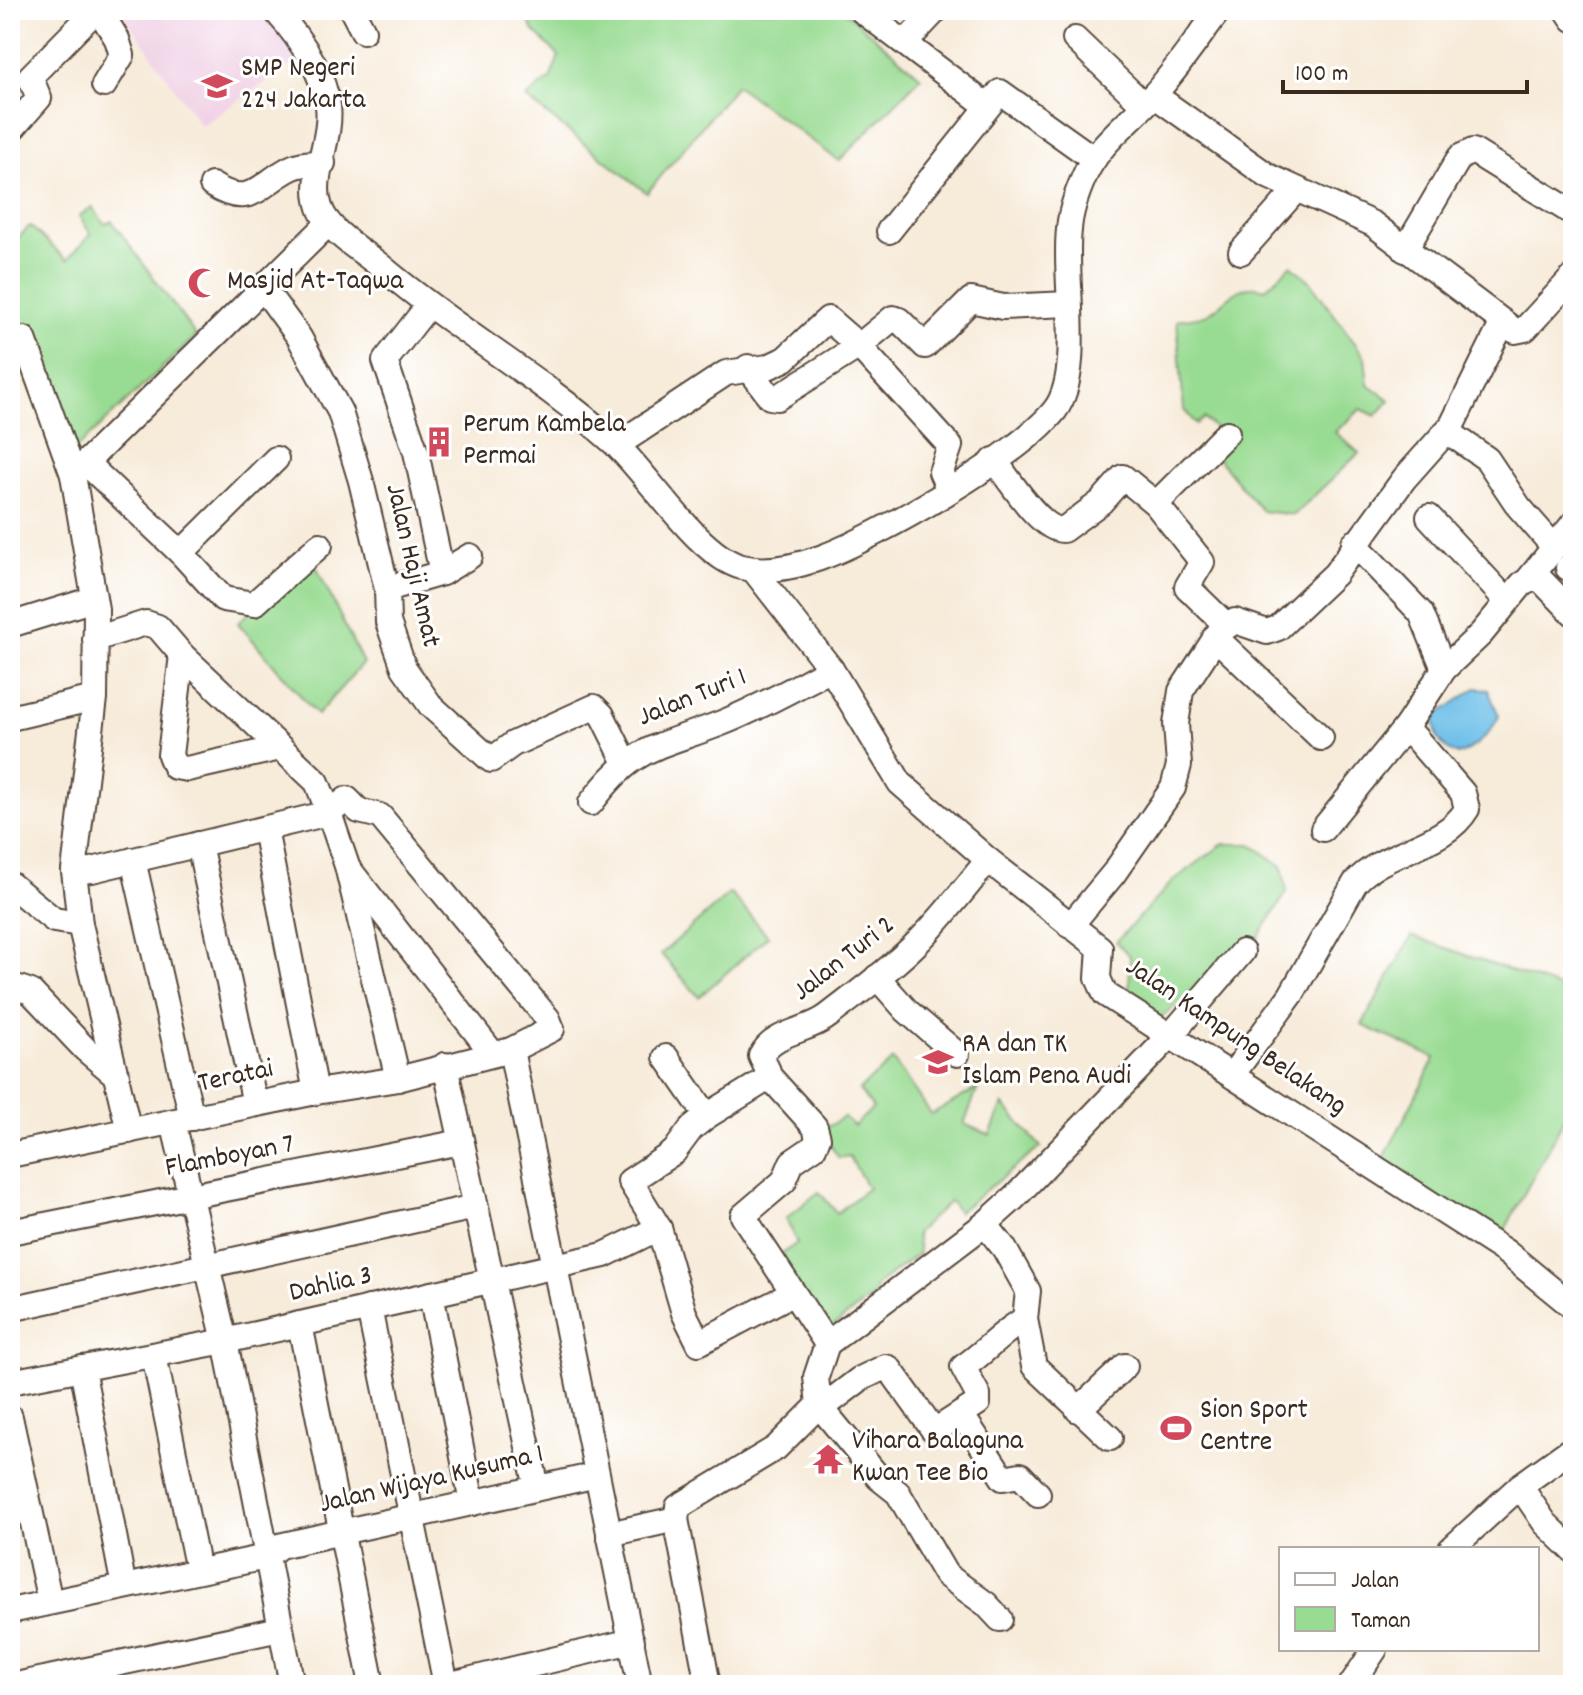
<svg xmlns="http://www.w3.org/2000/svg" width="1583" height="1695" font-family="Dekko,sans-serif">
<rect width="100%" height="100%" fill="#fff"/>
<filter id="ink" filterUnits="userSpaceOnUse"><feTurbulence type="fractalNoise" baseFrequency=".0125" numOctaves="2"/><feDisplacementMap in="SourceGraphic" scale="16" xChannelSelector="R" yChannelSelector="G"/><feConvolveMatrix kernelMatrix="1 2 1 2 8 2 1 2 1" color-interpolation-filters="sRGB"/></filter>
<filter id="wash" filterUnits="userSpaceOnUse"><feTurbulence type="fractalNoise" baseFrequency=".006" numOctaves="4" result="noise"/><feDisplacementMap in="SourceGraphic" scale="32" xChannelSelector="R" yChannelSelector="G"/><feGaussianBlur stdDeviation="1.8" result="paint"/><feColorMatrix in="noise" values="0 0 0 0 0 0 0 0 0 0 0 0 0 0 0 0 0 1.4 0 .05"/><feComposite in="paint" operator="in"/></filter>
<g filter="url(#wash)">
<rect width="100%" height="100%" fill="#f7ebd9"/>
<path fill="#f0d0e5" d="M 120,10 L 266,10 L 300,59 L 201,126 Z"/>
<g fill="#98db92" stroke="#6a8258" stroke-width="2">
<path d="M 522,10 L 843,10 L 921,77 L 839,161 L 736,85 L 647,193 L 526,98 L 550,79 L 559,56 L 534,31 Z"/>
<path d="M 92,207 L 105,224 L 112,221 L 196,336 L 74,451 L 12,316 L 20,302 L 10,290 L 10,255 L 18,248 L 14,242 L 30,226 L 67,260 L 91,234 L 79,216 Z"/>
<path d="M 1291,265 L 1309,280 L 1365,357 L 1368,385 L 1390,400 L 1376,416 L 1361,409 L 1335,432 L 1359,453 L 1294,515 L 1262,511 L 1213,453 L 1226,438 L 1204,418 L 1196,424 L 1184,410 L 1177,320 C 1187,318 1201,318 1209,313 C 1229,301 1238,280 1265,289 Z"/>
<path d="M 310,554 L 363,663 L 317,715 L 238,623 Z"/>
<path d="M 1223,844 L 1251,844 L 1282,866 L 1287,892 L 1245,958 L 1186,996 L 1159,1020 L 1129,998 L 1130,956 L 1116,942 L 1173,881 Z"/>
<path d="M 730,893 L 768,936 L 699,997 L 661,954 Z"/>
<path d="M 1412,936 L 1573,993 L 1573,1102 L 1500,1239 L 1381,1164 L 1435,1058 L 1362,1025 Z"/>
<path d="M 893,1060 L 931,1114 L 978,1088 L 964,1124 L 990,1135 L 1003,1104 L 1041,1147 L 958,1212 L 950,1201 L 916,1233 L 919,1253 L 877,1285 L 873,1296 L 819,1337 L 769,1263 L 797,1243 L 786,1218 L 819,1192 L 837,1213 L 868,1188 L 849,1156 L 839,1158 L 821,1131 L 844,1117 L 854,1126 L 873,1108 L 859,1090 Z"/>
</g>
<path fill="#6dbfe9" stroke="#547484" stroke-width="2" d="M 1476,688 L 1488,690 L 1499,716 C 1490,735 1477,747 1458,755 C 1438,746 1436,737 1434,717 Z"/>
</g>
<g filter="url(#ink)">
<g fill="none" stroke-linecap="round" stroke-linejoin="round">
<g stroke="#57473a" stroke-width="28">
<g id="minor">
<path d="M 99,10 L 117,39 L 122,55 L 104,85"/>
<path d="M 275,10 C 298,36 323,70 328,106 C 333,145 301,188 328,222 C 342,240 366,254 383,268 C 456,330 540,377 612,441 C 647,472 698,556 742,567 C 766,573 797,566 820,558 C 876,538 1019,456 1055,410 C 1084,372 1063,279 1069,230 C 1070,213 1077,193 1084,177 C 1097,145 1129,123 1151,98 C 1176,71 1197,39 1219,10"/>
<path d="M 352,10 L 363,31"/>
<path d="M 861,10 L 986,105"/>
<path d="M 1567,10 L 1573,19"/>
<path d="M 1075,39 L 1144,105"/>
<path d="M 905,43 L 936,10"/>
<path d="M 1154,95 L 1268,176 L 1373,224 L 1515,331 L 1525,329 L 1573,277"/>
<path d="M 10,131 L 39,98 L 30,77 L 96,10"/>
<path d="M 212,185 C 251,210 259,184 291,168 C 301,163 312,163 323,163"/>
<path d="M 889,231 L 1000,92 L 1094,159"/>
<path d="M 1405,250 L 1455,165 L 1460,157 L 1473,151 L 1573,213"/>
<path d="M 1241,252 L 1295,191"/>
<path d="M 264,289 L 299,337 L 340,412 L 361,481 L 387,589 L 388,622 L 404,668 L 431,706 L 491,760 L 513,744 L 594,707 L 602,715 L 626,763"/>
<path d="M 428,306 L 385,361 L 416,452 L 442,573"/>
<path d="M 24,339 L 73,475 L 96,609 L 95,698 L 74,871 L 80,924 L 129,1131"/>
<path d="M 748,367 L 770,397 L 777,398 L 859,346 L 893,318 L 899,320 L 925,346 L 971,300 L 1003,307 L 1069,304"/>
<path d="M 1447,431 L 1487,459 L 1519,507 L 1554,547"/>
<path d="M 617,445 L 726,373 L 768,367 L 785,359 L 828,319 L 859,346 L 950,446 L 941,472 L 949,490"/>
<path d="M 994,460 C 1009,478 1039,530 1063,530 L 1101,502 L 1123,477 L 1156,504"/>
<path d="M 86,463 L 181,553 L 223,599 L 254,604 L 320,545"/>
<path d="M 73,475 L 329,223"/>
<path d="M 1429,517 L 1507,601"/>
<path d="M 1354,543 L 1421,613 L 1444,669"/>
<path d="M 181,553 L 276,459"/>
<path d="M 1568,568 L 1573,563"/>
<path d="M 753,569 L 831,669 L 900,783 L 988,860 L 1100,948 L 1098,978 L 1105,994 L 1506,1252 L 1573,1307"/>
<path d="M 1528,580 L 1573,524"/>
<path d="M 387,589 L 442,573 L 470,556"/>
<path d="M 13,624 L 94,599"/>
<path d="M 1226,625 L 1187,587 L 1202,562 L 1156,504 L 1227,433"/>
<path d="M 1215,637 L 1321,738"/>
<path d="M 182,655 L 170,755 L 175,767 L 187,769 L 280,748"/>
<path d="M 10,718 L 95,698"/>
<path d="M 591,803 C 634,745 657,748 719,724 C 758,709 794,688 831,669"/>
<path d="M 265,829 L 316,1092"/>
<path d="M 1323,829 L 1406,727 L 1444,669 L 1481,634 L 1522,584 L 1534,578 L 1541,580 L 1573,613"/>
<path d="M 199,844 L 255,1104"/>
<path d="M 133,860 L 192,1118"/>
<path d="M 74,871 L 92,870 L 329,813 L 347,866 L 398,1079"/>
<path d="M 352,873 L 493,1054"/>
<path d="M 10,884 L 54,920 L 80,924"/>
<path d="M 1070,926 L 1114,873 L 1173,788 L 1179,765 L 1176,724 L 1181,691 L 1220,631 L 1235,621 L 1267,632 L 1278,628 L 1335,574 L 1404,479 L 1452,425 L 1502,324"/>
<path d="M 877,977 L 907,1011 L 957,1054"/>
<path d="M 10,985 L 31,992 L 85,1049 L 117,1076"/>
<path d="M 511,1050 L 640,1685"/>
<path d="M 666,1057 L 707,1116"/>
<path d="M 445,1065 L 537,1488"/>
<path d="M 1232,1075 L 1291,995 L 1355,883 C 1385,849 1444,848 1467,809 L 1463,793 L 1406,727"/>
<path d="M 769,1076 L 815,1127 L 818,1138 L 814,1147 L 792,1162 L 784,1181 L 743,1216 L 827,1344"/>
<path d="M 173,1122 L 225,1341 L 292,1685"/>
<path d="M 10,1155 L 316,1092 L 398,1079 L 511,1050 L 552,1029 L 548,1019 L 380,816 L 359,811 L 347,799 L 329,813 L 317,782 L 182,655 L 158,627 L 146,623 L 95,639"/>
<path d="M 985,1224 L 1004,1248 L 1028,1291 L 1025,1319 L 1034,1366 L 1110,1438"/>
<path d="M 10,1232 L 461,1142"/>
<path d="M 793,1293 L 699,1343 L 684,1313 L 659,1228 L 630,1181 L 674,1152 L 691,1129 L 707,1116 L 767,1079 L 768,1071 L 761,1056 C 773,1031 808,1032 828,1016 C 859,992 892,968 919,941 C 944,916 966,887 988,860"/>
<path d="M 431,1294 L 472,1503"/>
<path d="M 369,1308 L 446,1685"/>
<path d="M 10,1309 L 475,1207"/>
<path d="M 300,1324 L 372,1685"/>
<path d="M 154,1355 L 195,1556"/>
<path d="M 82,1368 L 121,1572"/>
<path d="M 10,1382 L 225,1341 L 604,1255 L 659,1228"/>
<path d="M 819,1405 L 879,1478 L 898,1493 L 946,1575 L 986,1604 L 1000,1619"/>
<path d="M 822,1408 L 860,1379 L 885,1367 L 889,1368 L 932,1428 L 939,1428 L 978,1403 L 978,1395 L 963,1367 C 986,1352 1001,1332 1025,1319"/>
<path d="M 1078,1410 L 1125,1366"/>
<path d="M 961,1414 L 1003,1478 L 1020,1475 L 1038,1494"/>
<path d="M 10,1417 L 47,1588"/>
<path d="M 1520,1486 L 1545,1523 L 1573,1550"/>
<path d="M 676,1519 L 678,1507 L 776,1448 L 819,1405 L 816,1377 L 827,1344 L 985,1224 L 1014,1198 L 1171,1035 L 1242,952"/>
<path d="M 609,1534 L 676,1519 L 708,1685"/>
<path d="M 1451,1549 L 1520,1486 L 1573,1448"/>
<path d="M 10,1611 L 266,1557 L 279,1546 L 597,1475"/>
<path d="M 16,1685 L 280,1629"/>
<path d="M 447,1685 L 632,1641"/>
<path d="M 1351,1685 L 1375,1649"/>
</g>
</g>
<use href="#minor" stroke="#fff" stroke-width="24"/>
</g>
</g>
<defs>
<g id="school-bare" transform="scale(2.4)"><path d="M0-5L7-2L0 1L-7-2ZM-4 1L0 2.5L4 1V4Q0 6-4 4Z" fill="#d1495b" stroke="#fff" stroke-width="2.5" paint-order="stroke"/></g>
<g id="mosque-bare" transform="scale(2.4)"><path d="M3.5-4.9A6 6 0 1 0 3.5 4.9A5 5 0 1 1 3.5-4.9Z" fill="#d1495b" stroke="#fff" stroke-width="2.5" paint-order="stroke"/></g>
<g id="building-bare" transform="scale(2.4)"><path d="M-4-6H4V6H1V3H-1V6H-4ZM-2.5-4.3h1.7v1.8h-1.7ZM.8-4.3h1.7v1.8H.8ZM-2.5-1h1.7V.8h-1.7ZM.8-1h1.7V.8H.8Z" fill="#d1495b" stroke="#fff" stroke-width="2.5" paint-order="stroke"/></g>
<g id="stadium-bare" transform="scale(2.4)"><path d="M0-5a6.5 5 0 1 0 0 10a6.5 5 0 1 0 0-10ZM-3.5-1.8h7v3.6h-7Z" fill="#d1495b" stroke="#fff" stroke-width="2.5" paint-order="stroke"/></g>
<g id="temple-bare" transform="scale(2.4)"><path d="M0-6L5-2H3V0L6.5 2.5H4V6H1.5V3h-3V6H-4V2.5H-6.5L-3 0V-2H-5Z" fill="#d1495b" stroke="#fff" stroke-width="2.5" paint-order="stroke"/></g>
</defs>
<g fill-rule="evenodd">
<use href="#school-bare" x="217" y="86"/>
<use href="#mosque-bare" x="203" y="283"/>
<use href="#building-bare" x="439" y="442"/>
<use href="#school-bare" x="938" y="1062"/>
<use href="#stadium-bare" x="1176" y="1428"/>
<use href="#temple-bare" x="828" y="1459"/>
</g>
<g text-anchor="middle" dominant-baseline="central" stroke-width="6" stroke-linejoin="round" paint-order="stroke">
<g font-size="28" fill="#3b2a1e" stroke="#fff" text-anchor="start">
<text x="241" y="70">SMP Negeri<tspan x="241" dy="32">224 Jakarta</tspan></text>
<text x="227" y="283">Masjid At-Taqwa</text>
<text x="463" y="426">Perum Kambela<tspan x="463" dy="32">Permai</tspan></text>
<text x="962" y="1046">RA dan TK<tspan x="962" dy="32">Islam Pena Audi</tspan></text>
<text x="1200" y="1412">Sion Sport<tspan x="1200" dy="32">Centre</tspan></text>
<text x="852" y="1443">Vihara Balaguna<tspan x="852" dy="32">Kwan Tee Bio</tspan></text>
</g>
<g font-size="28" fill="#3b2a1e" stroke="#fff">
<text transform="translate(411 566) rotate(77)">Jalan Haji Amat</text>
<text transform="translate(693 699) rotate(-22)">Jalan Turi 1</text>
<text transform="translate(845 960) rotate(-38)">Jalan Turi 2</text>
<text transform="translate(1235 1038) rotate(34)">Jalan Kampung Belakang</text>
<text transform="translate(236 1078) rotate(-12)">Teratai</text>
<text transform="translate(230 1158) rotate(-11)">Flamboyan 7</text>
<text transform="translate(331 1286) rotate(-13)">Dahlia 3</text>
<text transform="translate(432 1481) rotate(-13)">Jalan Wijaya Kusuma 1</text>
</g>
</g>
<rect width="1583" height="1695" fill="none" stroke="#fff" stroke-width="40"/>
<rect x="1279" y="1547" width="260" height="104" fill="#ffffff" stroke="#b1aaa5" stroke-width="2"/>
<rect x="1295" y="1573" width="40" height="12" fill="#ffffff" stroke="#b1aaa5" stroke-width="2"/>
<text x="1351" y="1587" font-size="24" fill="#3b2a1e">Jalan</text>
<rect x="1295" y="1607" width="40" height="24" fill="#98db92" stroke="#b1aaa5" stroke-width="2"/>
<text x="1351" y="1627" font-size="24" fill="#3b2a1e">Taman</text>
<path d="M1283 80v12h244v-12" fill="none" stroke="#3b2a1e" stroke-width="4"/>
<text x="1295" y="80" font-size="24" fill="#3b2a1e" stroke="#ffffff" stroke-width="6" paint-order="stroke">100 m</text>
</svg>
